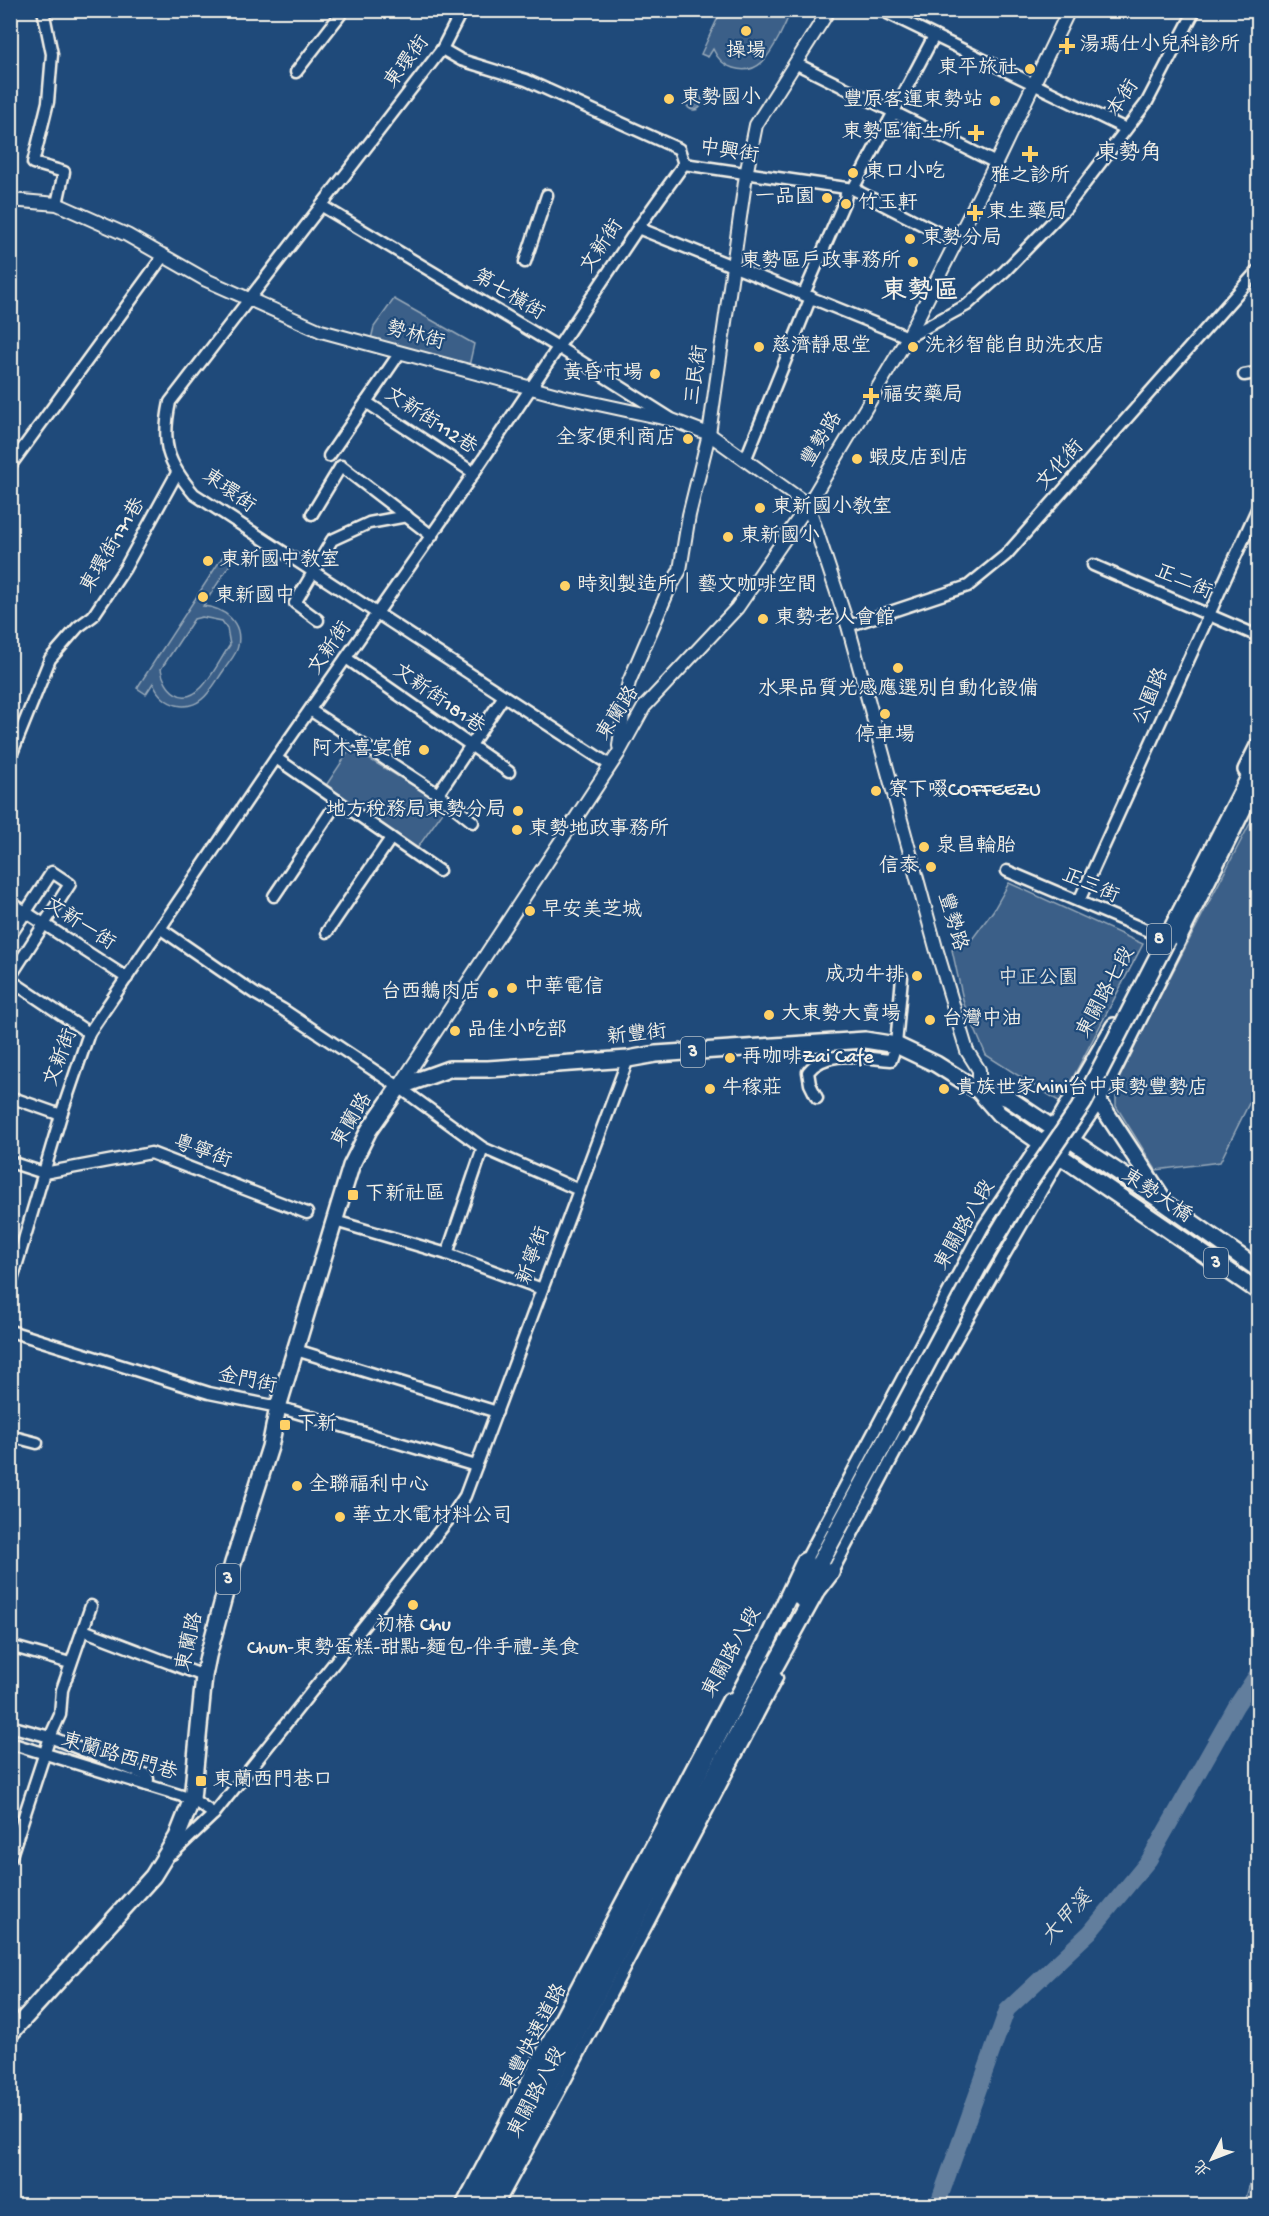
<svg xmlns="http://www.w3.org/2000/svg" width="1269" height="2216" font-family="'Gochi Hand','LXGW WenKai TC',sans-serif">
<rect width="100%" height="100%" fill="#1f4a7a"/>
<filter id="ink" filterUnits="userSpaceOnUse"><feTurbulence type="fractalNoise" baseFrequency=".0167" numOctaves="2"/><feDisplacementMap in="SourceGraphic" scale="12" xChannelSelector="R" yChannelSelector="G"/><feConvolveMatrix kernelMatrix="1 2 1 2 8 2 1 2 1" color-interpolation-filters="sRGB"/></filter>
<g filter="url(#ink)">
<g fill="#3a5f88" stroke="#97a8b8" stroke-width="1.5" fill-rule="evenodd">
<path d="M 721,11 L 721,10 L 790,11 C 788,20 783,28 779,37 C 769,56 758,76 733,68 C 723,65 717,58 713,49 L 708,57 L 701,54 Z"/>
<path d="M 394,299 L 474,344 L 469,366 L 371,339 L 374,327 Z"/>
<path d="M 225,553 L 234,558 L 203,606 C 224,608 243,622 238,646 C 237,654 228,663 224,670 C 219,677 214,686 208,693 C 191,715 162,707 153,683 L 146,694 L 137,688 ZM 202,617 L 222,621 L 227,628 L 230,645 C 221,658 212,677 201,688 C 182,707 164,689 161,669 L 194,619 Z"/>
<path d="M 351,748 L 447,806 L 416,850 L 325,787 Z"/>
<path d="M 1258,808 L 1258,1085 L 1220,1162 L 1156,1170 L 1116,1106 L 1116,1091 L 1119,1075 Z"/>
<path d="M 1009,883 L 1143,944 L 1060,1102 L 986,1055 L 964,1004 L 952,950 L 973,938 L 993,911 Z"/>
<path d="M 1258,2155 L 1258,2205 L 1244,2205 Z"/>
</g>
<circle fill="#627e9d" stroke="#9cacbb" stroke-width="1.5" cx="694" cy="102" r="8"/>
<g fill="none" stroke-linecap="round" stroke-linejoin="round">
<path stroke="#627e9d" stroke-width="16" d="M 937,2206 L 1007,2010 L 1090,1932 L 1149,1860 L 1236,1706 L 1258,1673"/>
<g stroke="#f4f1e8" stroke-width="15">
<g id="minor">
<path d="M 43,10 L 52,54 L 48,102 L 33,163 L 64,172 L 57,204"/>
<path d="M 462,10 L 442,49 L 170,402 C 161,445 167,462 194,494 L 610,765"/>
<path d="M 881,10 L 1126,129"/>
<path d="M 442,49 L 461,60 L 526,80 L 679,149 L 684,164 L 853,189 L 956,242"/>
<path d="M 795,63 L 996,163"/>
<path d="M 296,72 L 344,10"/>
<path d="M 853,189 L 934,36"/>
<path d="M 322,206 L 558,347 L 670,418"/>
<path d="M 638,228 L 908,337 L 967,305 L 1005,271 L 1066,208 L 1147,102 L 1195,10"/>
<path d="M 525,262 L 547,195"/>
<path d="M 804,294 L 845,200 L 847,188"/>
<path d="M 1244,375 L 1255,373 L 1258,375"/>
<path d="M 366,402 L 474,473"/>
<path d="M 329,456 L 399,354"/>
<path d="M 746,458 L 811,297"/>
<path d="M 10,466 L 164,255"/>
<path d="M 312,514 L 341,466 L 432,536"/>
<path d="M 1093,565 L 1258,636"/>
<path d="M 318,620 L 295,603 L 332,540 L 369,523 L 407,516"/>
<path d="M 848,626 L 968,586 L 1006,555 L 1258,270"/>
<path d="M 346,658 L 509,772"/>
<path d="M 310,710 L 438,794 L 473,822"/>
<path d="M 10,758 L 50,659 L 78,627 L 93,616 L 125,568 L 177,473"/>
<path d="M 276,758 L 439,871"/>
<path d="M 438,794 L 504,696"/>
<path d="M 1007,871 L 1160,936"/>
<path d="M 274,896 L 338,801"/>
<path d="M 1079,901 L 1258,507"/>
<path d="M 10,902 L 127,978"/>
<path d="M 161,929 L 254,993 L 282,1009 L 399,1087 L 483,1148 L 579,1190"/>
<path d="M 327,932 L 391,838"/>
<path d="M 10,936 L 52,872 L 70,884 L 10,977"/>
<path d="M 10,980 L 89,1033"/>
<path d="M 10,1097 L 61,1115"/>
<path d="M 817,1098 L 810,1084 L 808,1072 C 826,1048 864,1058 891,1060 L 896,1045 L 902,977"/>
<path d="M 10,1162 L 44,1173 L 151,1153 L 307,1213"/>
<path d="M 335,1221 L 447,1254 L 542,1289"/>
<path d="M 447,1254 L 483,1148"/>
<path d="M 10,1287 L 61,1115 L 89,1033 L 276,758 L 447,513 L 638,228 L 684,164"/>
<path d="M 10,1331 L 209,1393 L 278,1407 L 476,1466"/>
<path d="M 296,1350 L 497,1412"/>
<path d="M 10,1436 L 37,1443"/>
<path d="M 803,1565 L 983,1227 L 1039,1143 L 1054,1130"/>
<path d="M 830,1576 L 949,1351 L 1070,1141"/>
<path d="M 83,1630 L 204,1676"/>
<path d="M 10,1646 L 70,1663"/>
<path d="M 10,1726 L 50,1737 L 146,1775 L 148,1779 L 147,1785"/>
<path d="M 10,1743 L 192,1799 L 214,1814"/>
<path d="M 172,1854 L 214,1814 L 453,1514 L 465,1496 L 628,1059"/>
<path d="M 10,1859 L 50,1737 L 60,1715 L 62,1690 L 91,1606"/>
<path d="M 461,2206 L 728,1699"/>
<path d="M 497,2206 L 567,2077 L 777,1678"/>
</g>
</g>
<g stroke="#f4f1e8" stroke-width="16">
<g id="tertiary">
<path d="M 10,200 L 57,204 L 127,235 L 206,280 L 321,331 L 561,396 L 672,420 L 709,434 L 808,505"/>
<path d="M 808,505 L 848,626 L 936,948 L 967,1051 L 979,1070 L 979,1091"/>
<path d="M 619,746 L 625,699 L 629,682 L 668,591 L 680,570 L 689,515 L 709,434 L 746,175 L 756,125 L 829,10"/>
<path d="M 399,1087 L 618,754 L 644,707 L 737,608 L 808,505 L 908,337 L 996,163 L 1069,10"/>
</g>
</g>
<g stroke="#f4f1e8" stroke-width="20">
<g id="primary">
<path d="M 1246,770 L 1258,746"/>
<path d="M 979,1091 L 1008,1098 L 1166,1204 L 1258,1269"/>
<path d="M 1098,1100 L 1163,1199"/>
<path d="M 1054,1130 L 1114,1026"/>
<path d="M 1070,1141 L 1098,1100 L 1258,779"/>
<path d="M 10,2034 L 153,1876 L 177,1837 L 192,1799 L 204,1676 L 208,1656 L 233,1563 L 270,1447 L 278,1407 L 351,1166 L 369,1130 L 399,1087 L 449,1069 L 488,1069 L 628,1059 L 656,1054 L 865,1040 L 896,1045 L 936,1064 L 979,1091 L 999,1114 L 1258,1291"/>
</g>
</g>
<g stroke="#f4f1e8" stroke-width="21">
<g id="trunk">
<path d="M 1167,939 L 1258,761"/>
<path d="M 801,1598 L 894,1425"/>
<path d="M 471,2206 L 765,1646 L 805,1561"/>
<path d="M 485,2206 L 645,1902 L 815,1593 L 831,1572"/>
</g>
</g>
<use href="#minor" stroke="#1f4a7a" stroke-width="10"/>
<use href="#tertiary" stroke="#1f4a7a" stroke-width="12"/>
<use href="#primary" stroke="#1f4a7a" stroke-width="15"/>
<use href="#trunk" stroke="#1f4a7a" stroke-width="16"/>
<g stroke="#f4f1e8" stroke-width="21" stroke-linecap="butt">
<path id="trunk-bridge" d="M 894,1425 L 978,1267 L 1029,1182 L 1083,1103 L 1167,939"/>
</g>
<use href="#trunk-bridge" stroke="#1f4a7a" stroke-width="16"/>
</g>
</g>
<g fill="#ffd166" stroke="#1f4a7a" stroke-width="2">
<circle cx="746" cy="31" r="6"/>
<path d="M1064 37h6v6h6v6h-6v6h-6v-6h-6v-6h6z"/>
<circle cx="1030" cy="69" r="6"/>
<circle cx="669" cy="99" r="6"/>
<circle cx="995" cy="101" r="6"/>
<path d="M973 124h6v6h6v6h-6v6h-6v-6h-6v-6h6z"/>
<path d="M1027 145h6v6h6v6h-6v6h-6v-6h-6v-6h6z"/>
<circle cx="853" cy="173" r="6"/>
<circle cx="827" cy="198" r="6"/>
<circle cx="846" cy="204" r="6"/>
<path d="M972 204h6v6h6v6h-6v6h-6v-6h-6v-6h6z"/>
<circle cx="910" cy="239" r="6"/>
<circle cx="913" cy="262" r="6"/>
<circle cx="759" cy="347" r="6"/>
<circle cx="913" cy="347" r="6"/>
<circle cx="655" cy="374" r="6"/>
<path d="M868 387h6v6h6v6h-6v6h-6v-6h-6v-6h6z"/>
<circle cx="688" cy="439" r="6"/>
<circle cx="857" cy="459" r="6"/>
<circle cx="760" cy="508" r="6"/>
<circle cx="728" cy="537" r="6"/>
<circle cx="208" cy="561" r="6"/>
<circle cx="565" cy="586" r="6"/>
<circle cx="203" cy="597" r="6"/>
<circle cx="763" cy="619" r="6"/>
<circle cx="898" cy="668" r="6"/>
<circle cx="885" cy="714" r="6"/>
<circle cx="424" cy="750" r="6"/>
<circle cx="876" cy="791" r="6"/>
<circle cx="518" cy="811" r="6"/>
<circle cx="517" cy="830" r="6"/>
<circle cx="924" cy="847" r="6"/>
<circle cx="931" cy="867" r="6"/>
<circle cx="530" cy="911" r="6"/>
<circle cx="917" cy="976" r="6"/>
<circle cx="512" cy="988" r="6"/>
<circle cx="493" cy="993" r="6"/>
<circle cx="769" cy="1015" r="6"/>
<circle cx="930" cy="1020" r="6"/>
<circle cx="455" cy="1031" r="6"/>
<circle cx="730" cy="1058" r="6"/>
<circle cx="710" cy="1089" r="6"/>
<circle cx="944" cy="1089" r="6"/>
<rect x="347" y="1189" width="12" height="12" rx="3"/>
<rect x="279" y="1419" width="12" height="12" rx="3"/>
<circle cx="297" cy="1486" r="6"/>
<circle cx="340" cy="1517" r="6"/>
<circle cx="413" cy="1605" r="6"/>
<rect x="195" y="1775" width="12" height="12" rx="3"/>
</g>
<g text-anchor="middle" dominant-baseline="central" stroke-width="4.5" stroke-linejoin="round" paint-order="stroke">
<g fill="#1f4a7a" stroke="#b4bfc7" stroke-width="1.5">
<rect x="1147" y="924" width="24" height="30" rx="4.5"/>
<rect x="681" y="1037" width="24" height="30" rx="4.5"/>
<rect x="1204" y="1248" width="24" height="30" rx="4.5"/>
<rect x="216" y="1564" width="24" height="30" rx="4.5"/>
</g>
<g font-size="18" font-weight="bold" fill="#f4f1e8">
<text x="1159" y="939">8</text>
<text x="693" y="1052">3</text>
<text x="1216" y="1263">3</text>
<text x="228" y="1579">3</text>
</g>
<g font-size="20" fill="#f4f1e8" stroke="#1f4a7a" text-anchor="start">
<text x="1080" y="46">湯瑪仕小兒科診所</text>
<text x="746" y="52" text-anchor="middle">操場</text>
<text x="1018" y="69" text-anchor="end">東平旅社</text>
<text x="681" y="99">東勢國小</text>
<text x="983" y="101" text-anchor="end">豐原客運東勢站</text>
<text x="962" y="133" text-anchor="end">東勢區衛生所</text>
<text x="865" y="173">東口小吃</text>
<text x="1030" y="177" text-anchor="middle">雅之診所</text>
<text x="815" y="198" text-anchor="end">一品園</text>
<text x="858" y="204">竹玉軒</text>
<text x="987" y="213">東生藥局</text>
<text x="922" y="239">東勢分局</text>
<text x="901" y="262" text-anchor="end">東勢區戶政事務所</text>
<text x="771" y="347">慈濟靜思堂</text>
<text x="925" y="347">洗衫智能自助洗衣店</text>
<text x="643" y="374" text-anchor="end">黃昏市場</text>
<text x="883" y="396">福安藥局</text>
<text x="676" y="439" text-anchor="end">全家便利商店</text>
<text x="869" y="459">蝦皮店到店</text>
<text x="772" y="508">東新國小教室</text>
<text x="740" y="537">東新國小</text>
<text x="220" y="561">東新國中教室</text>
<text x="577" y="586">時刻製造所｜藝文咖啡空間</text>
<text x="215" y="597">東新國中</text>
<text x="775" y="619">東勢老人會館</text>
<text x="898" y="690" text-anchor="middle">水果品質光感應選別自動化設備</text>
<text x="885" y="736" text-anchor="middle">停車場</text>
<text x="412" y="750" text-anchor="end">阿木喜宴館</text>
<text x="888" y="791">寮下啜COFFEEZU</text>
<text x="506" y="811" text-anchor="end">地方稅務局東勢分局</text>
<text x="529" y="830">東勢地政事務所</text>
<text x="936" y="847">泉昌輪胎</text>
<text x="919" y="867" text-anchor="end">信泰</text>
<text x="542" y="911">早安美芝城</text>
<text x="905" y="976" text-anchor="end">成功牛排</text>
<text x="524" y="988">中華電信</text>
<text x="481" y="993" text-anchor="end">台西鵝肉店</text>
<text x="781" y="1015">大東勢大賣場</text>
<text x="942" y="1020">台灣中油</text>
<text x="467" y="1031">品佳小吃部</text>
<text x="742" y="1058">再咖啡Zai Cafe</text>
<text x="722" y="1089">牛稼莊</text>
<text x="956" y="1089">貴族世家Mini台中東勢豐勢店</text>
<text x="365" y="1195">下新社區</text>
<text x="297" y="1425">下新</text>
<text x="309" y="1486">全聯福利中心</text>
<text x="352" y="1517">華立水電材料公司</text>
<text x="413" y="1626" text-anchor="middle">初椿 Chu<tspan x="413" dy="23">Chun-東勢蛋糕-甜點-麵包-伴手禮-美食</tspan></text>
<text x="213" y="1781">東蘭西門巷口</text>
</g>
<g font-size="20" fill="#f4f1e8" stroke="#1f4a7a">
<text transform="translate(408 63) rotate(-53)">東環街</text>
<text transform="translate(1124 99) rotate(-56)">本街</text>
<text transform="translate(729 153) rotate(9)">中興街</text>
<text transform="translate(603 247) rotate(-56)">文新街</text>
<text transform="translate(508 296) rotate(31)">第七橫街</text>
<text transform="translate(415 337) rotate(15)">勢林街</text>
<text transform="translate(698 375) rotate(-82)">三民街</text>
<text transform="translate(430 422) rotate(33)">文新街112巷</text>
<text transform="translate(823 440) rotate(-59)">豐勢路</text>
<text transform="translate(1061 466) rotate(-48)">文化街</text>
<text transform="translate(228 492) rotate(36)">東環街</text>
<text transform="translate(114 546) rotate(-59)">東環街171巷</text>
<text transform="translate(1183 583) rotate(23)">正二街</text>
<text transform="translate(331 649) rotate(-55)">文新街</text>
<text transform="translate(1152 697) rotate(-66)">公園路</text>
<text transform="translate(438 700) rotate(35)">文新街181巷</text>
<text transform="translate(619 714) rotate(-57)">東蘭路</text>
<text transform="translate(1090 887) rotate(23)">正三街</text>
<text transform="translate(951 922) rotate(74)">豐勢路</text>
<text transform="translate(79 925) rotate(33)">文新一街</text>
<text transform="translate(1107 993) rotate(-62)">東關路七段</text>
<text transform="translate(637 1036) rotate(-6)">新豐街</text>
<text transform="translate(62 1058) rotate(-69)">文新街</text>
<text transform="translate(353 1121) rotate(-59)">東蘭路</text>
<text transform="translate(202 1153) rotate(20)">粵寧街</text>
<text transform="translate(1156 1197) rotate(34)">東勢大橋</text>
<text transform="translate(966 1226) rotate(-60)">東關路八段</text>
<text transform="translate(535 1256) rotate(-70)">新寧街</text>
<text transform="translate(247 1382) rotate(12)">金門街</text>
<text transform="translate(191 1642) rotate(-77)">東蘭路</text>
<text transform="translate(733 1653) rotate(-61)">東關路八段</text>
<text transform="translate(119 1758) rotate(17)">東蘭路西門巷</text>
<text transform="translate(535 2039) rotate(-62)">東豐快速道路</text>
<text transform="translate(538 2093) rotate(-62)">東關路八段</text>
</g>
<g font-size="20" fill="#e1e2de" stroke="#1f4a7a">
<text x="1038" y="979">中正公園</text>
</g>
<g font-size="21" font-style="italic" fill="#dee0dd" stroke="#1f4a7a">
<text transform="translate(1068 1919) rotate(-47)">大甲溪</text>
</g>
<g font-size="22" fill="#f4f1e8" stroke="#1f4a7a">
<text x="1129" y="155">東勢角</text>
</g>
<g font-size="26" font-weight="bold" fill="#f4f1e8" stroke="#1f4a7a">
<text x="920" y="293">東勢區</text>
</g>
</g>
<rect width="1269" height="2216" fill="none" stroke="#1f4a7a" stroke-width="36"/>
<rect x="18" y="18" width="1233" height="2180" fill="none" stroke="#f4f1e8" stroke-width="2" filter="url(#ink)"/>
<g transform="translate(1212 2159) rotate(228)" stroke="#1f4a7a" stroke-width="4.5" paint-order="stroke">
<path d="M0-4.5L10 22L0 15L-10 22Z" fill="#f4f1e8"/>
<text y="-9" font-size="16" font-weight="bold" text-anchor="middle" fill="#f4f1e8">北</text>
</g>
</svg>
